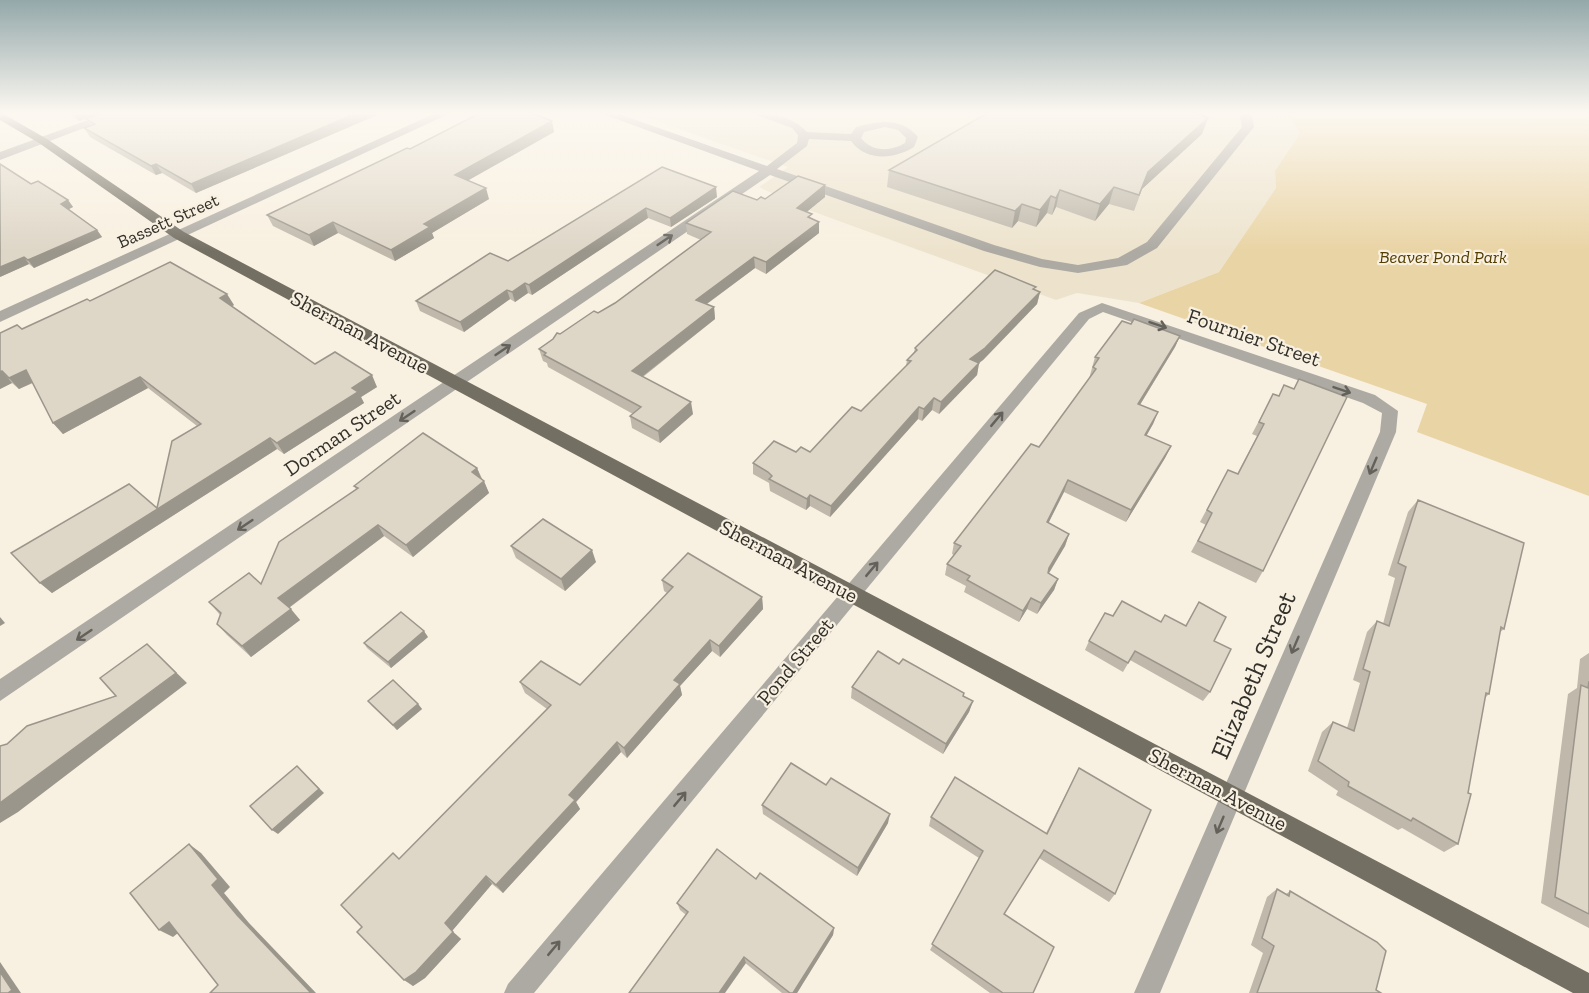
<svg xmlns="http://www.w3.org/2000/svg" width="1589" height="993" font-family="'Zilla Slab',serif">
<rect width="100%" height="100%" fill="#f8f0e0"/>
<path fill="#ede3cd" d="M 630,112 L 1285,112 L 1300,133 L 1275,171 L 1276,188 L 1219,272 L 1139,303 L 1077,293 L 1056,300 L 806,209 L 759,187 L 788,167 Z"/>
<path fill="#e9d4a5" d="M 1285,112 L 1589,112 L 1589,496 L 1417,432 L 1427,404 L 1139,303 L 1219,272 L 1276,188 L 1275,171 L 1300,133 Z"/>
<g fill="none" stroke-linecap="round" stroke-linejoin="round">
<g fill="#adaaa3" fill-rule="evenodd">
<path d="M 110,112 L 126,112 L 0,160 L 0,152 Z"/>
<path d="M 438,112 L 453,112 L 0,322 L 0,311 Z"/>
<path d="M 597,112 L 613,112 L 767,166 L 797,143 L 798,135 L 792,128 L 748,112 C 768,112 793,116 807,132 L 851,134 L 856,127 C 879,121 901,117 918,137 L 914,147 C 895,159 866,162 851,141 L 809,139 L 807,146 L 777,169 L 994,245 L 1042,259 L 1078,265 L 1118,258 L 1147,242 L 1242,127 L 1239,112 L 1251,112 L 1254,127 L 1157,248 L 1127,265 L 1078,273 L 1040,267 L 984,251 L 770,175 L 0,701 L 0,679 L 759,171 ZM 885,127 L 898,130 L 906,138 L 905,143 C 890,152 872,152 861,138 L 864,132 Z"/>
<path d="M 1102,303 L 1375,395 L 1398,411 L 1396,432 L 1160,993 L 1134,993 L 1380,432 L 1382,413 L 1363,403 L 1103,312 L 1089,319 L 534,993 L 504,993 L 508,984 L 1079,313 Z"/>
</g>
<path fill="#746f63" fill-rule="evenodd" d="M 0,112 L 47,139 L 184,232 L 1589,973 L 1589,993 L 1573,993 L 174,238 L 39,143 L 0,120 Z"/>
</g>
<g fill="#bfb8ab">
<path d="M 65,112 L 103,112 L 79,121 Z"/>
<path d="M 104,112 L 376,112 L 377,115 L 196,193 L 162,173 L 156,175 L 90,137 L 84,128 L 90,126 L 86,119 Z"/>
<path d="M 1208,118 L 1202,134 L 1142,189 L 1134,211 L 1109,204 L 1095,221 L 1056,207 L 1052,215 L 1047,213 L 1036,227 L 1018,221 L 1012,228 L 887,187 L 889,170 Z"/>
<path d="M 554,132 L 467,181 L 489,199 L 432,233 L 434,238 L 395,261 L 338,233 L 314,246 L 273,226 L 267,215 L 410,149 Z"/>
<path d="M 662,167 L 717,197 L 671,227 L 648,218 L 532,295 L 528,293 L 515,302 L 510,299 L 464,332 L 420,311 L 416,301 L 508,261 Z"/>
<path d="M 31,184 L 68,200 L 73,207 L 69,209 L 97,230 L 102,237 L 34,268 L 29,264 L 0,277 Z"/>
<path d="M 825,197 L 806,212 L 812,219 L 819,222 L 819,233 L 766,274 L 755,268 L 707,304 L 714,307 L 715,319 L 643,377 L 693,414 L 660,443 L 632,428 L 630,416 L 633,414 L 548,367 L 547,363 L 543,361 L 539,349 L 560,334 L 615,303 L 701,240 L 687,234 L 686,223 L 757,200 Z"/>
<path d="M 1035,290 L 1040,292 L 1037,304 L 983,360 L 979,363 L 977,375 L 939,414 L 932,410 L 922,421 L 918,419 L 830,517 L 810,506 L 806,510 L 770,491 L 769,483 L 753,474 L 753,463 L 796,452 L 810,452 L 861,411 L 906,366 L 907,360 L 914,352 L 915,348 Z"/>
<path d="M 90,301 L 234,305 L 232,306 L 315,364 L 377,387 L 361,397 L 364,403 L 284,454 L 277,449 L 52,593 L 40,583 L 157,508 L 197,426 L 148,388 L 63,434 L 53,423 L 33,383 L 19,389 L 12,383 L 0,389 L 0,333 L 22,329 Z"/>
<path d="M 1131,324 L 1180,336 L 1175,347 L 1140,405 L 1158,412 L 1153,424 L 1146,436 L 1171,446 L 1165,458 L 1126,522 L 1064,492 L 1048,523 L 1069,534 L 1065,546 L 1048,573 L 1058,579 L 1054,590 L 1037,614 L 1027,609 L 1019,622 L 964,592 L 966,586 L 945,575 L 947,564 L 954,555 L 952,554 L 954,543 L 1039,447 L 1089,379 L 1095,357 Z"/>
<path d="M 1299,379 L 1263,571 L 1256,583 L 1191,552 L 1206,525 L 1200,522 L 1228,470 L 1237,474 L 1257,436 L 1252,434 L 1273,394 L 1278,396 L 1294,389 Z"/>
<path d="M 477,468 L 489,493 L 413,557 L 384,536 L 289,608 L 300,620 L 251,657 L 227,635 L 217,624 L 220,615 L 209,602 L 261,584 L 356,489 L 354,486 Z"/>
<path d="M 1418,500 L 1504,629 L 1499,633 L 1489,694 L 1485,698 L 1458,844 L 1444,852 L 1402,828 L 1398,830 L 1336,795 L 1338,791 L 1308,771 L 1322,732 L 1333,722 L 1347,728 L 1360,683 L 1353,680 L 1367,632 L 1377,621 L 1383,624 L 1395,578 L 1388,575 L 1408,512 Z"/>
<path d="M 511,546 L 596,562 L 565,591 L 516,558 Z"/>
<path d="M 662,580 L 762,597 L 763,609 L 720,657 L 712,651 L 680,686 L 682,695 L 627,758 L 621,752 L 576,802 L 580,809 L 503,893 L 492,884 L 452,931 L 461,939 L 425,978 L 413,986 L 362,927 L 399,859 L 547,709 L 525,693 L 520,682 L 580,685 L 667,593 L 664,591 Z"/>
<path d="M 1199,602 L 1214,641 L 1210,692 L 1203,701 L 1130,660 L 1123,672 L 1085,650 L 1089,641 L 1113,616 L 1185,626 Z"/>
<path d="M 428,637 L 391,668 L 367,648 L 364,643 Z"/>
<path d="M 1589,653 L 1589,928 L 1541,903 L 1568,694 L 1577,688 L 1580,659 Z"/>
<path d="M 899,664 L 964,693 L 963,696 L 973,701 L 969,712 L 943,754 L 851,698 L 852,687 Z"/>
<path d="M 368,701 L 418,704 L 422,709 L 397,730 L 372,706 Z"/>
<path d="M 1079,768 L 1115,894 L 1109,902 L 1039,858 L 1004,914 L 1033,993 L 990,993 L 930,950 L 979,858 L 929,826 L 931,817 L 1046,833 Z"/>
<path d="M 826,785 L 888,823 L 857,876 L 763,814 L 762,805 Z"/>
<path d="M 756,879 L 834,928 L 833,935 L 797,993 L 782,993 L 680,910 L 677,903 Z"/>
<path d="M 1277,889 L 1286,894 L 1290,891 L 1376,990 L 1381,993 L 1249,993 L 1263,953 L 1251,945 L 1267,897 Z"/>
</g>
<g fill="#9b968b">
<path d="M 74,112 L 103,112 L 79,121 Z"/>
<path d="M 359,112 L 376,112 L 377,115 L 196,193 L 191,184 Z"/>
<path d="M 1208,118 L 1202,134 L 1142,189 L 1134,211 L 1148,172 Z"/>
<path d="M 552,121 L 554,132 L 458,186 L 455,175 Z"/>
<path d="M 156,164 L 162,173 L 156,175 L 151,166 Z"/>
<path d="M 825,185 L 825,197 L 797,220 L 797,208 Z"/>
<path d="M 716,187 L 717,197 L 671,227 L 670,218 Z"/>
<path d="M 1114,187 L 1109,204 L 1095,221 L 1100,204 Z"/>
<path d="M 486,188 L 489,199 L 432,233 L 434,238 L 395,261 L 391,250 L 424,224 Z"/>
<path d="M 1060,190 L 1056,207 L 1052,215 L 1056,198 Z"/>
<path d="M 1051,196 L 1047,213 L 1036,227 L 1040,210 Z"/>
<path d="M 68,200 L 73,207 L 65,211 L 61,204 Z"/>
<path d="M 1022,204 L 1018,221 L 1012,228 L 1015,211 Z"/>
<path d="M 646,208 L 648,218 L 532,295 L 529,285 Z"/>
<path d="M 333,222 L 338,233 L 314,246 L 309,235 Z"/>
<path d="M 819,222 L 819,233 L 766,274 L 766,262 Z"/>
<path d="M 97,230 L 102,237 L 34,268 L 28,260 Z"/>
<path d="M 24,257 L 29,264 L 0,277 L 0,267 Z"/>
<path d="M 754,257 L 755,268 L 697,311 L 696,300 Z"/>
<path d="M 525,283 L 528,293 L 515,302 L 512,292 Z"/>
<path d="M 507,290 L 510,299 L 464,332 L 460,322 Z"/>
<path d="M 1040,292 L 1037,304 L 983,360 L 968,371 L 970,359 Z"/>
<path d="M 227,294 L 234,305 L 227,309 L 220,298 Z"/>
<path d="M 714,307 L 715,319 L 634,383 L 632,371 Z"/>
<path d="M 1180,336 L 1175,347 L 1133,416 L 1138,404 Z"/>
<path d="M 979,363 L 977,375 L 939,414 L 941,402 Z"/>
<path d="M 26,370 L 36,381 L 19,389 L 9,378 Z"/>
<path d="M 2,371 L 12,383 L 0,389 L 0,372 Z"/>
<path d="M 372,375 L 377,387 L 361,397 L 364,403 L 284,454 L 277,443 L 352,388 Z"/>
<path d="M 140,377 L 148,388 L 63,434 L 53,423 Z"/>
<path d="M 934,398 L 932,410 L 922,421 L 924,409 Z"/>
<path d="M 691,402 L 693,414 L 660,443 L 658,431 Z"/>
<path d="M 919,407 L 918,419 L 830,517 L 831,506 Z"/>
<path d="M 1158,412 L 1153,424 L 1140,447 L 1145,435 Z"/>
<path d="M 270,438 L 277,449 L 52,593 L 40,583 Z"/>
<path d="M 1171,446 L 1165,458 L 1126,522 L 1131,510 Z"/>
<path d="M 477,468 L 482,480 L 472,472 Z"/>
<path d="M 1068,480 L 1064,492 L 1043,534 L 1047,522 Z"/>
<path d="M 484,481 L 489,493 L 413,557 L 406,545 Z"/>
<path d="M 810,495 L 810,506 L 806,510 L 807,499 Z"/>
<path d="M 378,525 L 384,536 L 287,609 L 278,598 Z"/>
<path d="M 1069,534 L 1065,546 L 1045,580 L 1049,568 Z"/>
<path d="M 592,550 L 596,562 L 565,591 L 561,579 Z"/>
<path d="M 1058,579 L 1054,590 L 1037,614 L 1041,603 Z"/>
<path d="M 762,597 L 763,609 L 720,657 L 719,646 Z"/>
<path d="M 1031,598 L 1027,609 L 1019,622 L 1023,611 Z"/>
<path d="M 291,609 L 300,620 L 251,657 L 242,646 Z"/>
<path d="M 0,617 L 5,623 L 0,626 Z"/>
<path d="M 424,631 L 428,637 L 391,668 L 388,662 Z"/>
<path d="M 710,640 L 712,651 L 680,686 L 682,695 L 627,758 L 624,748 L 674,680 Z"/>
<path d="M 147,644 L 187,683 L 18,812 L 0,823 L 0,803 L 176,673 Z"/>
<path d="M 973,701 L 969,712 L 943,754 L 946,744 Z"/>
<path d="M 418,704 L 422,709 L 397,730 L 393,725 Z"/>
<path d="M 617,742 L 621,752 L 576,802 L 580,809 L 503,893 L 496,885 L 569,795 Z"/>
<path d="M 297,766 L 324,793 L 278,834 L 272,830 Z"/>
<path d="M 890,814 L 888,823 L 857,876 L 858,868 Z"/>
<path d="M 189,844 L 201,853 L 230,887 L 224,893 L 249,923 L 316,993 L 311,993 L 237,915 L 212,885 Z"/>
<path d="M 486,876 L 492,884 L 452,931 L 461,939 L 425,978 L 413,986 L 404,980 L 445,923 Z"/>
<path d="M 169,922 L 183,929 L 173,937 L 159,930 Z"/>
<path d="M 834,928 L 833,935 L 797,993 L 793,993 Z"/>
<path d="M 744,957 L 746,963 L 725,993 L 719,993 Z"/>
<path d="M 0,962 L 21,993 L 8,993 L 0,972 Z"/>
</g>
<g fill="#ded6c7" stroke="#9b968b" stroke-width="1.5">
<path d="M 104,112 L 359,112 L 191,184 L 156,164 L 151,166 L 84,128 L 95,124 L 86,119 Z"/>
<path d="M 482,112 L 530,112 L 552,121 L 455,175 L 486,188 L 424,224 L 430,227 L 391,250 L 333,222 L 309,235 L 267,215 L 407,148 L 410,149 Z"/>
<path d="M 989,112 L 1194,112 L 1208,118 L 1148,172 L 1139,195 L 1114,187 L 1100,204 L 1060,190 L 1056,198 L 1051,196 L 1040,210 L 1022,204 L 1015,211 L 889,170 Z"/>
<path d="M 0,164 L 31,184 L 38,181 L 68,200 L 61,204 L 97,230 L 28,260 L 24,257 L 0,267 Z"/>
<path d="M 662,167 L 716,187 L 670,218 L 646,208 L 529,285 L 525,283 L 512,292 L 507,290 L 460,322 L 416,301 L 490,253 L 508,261 Z"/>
<path d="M 798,176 L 825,185 L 797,208 L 812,214 L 808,217 L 819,222 L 766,262 L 754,257 L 696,300 L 714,307 L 632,371 L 691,402 L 658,431 L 630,416 L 641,407 L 544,355 L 546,353 L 539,349 L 553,339 L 557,333 L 560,334 L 594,311 L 598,313 L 615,303 L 711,232 L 686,223 L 733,191 L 757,200 L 761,197 L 765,199 Z"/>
<path d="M 170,262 L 227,294 L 220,298 L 315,364 L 335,352 L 372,375 L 352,388 L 358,392 L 277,443 L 270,438 L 40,583 L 11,553 L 129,484 L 157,508 L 172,441 L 201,424 L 140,377 L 53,423 L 26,370 L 9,378 L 2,371 L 0,372 L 0,333 L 17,325 L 22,329 L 87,299 L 90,301 Z"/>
<path d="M 995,270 L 1036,287 L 1033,289 L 1040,292 L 985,348 L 970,359 L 979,363 L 941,402 L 934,398 L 924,409 L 919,407 L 831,506 L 810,495 L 807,499 L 769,479 L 772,476 L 768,472 L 753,463 L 774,441 L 796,452 L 801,447 L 810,452 L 852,407 L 861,411 L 911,361 L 907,360 L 917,350 L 915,348 Z"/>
<path d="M 1134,319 L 1180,336 L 1138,404 L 1158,412 L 1145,435 L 1171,446 L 1131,510 L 1068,480 L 1047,522 L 1069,534 L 1049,568 L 1048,573 L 1058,579 L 1041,603 L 1031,598 L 1023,611 L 967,580 L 970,576 L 947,564 L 961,546 L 954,543 L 1031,444 L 1039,447 L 1096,369 L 1093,367 L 1099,358 L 1095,357 L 1122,321 L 1131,324 Z"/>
<path d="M 1299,379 L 1347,397 L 1263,571 L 1198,541 L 1212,513 L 1207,510 L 1228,470 L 1238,474 L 1264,424 L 1259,422 L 1273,394 L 1279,396 L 1284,385 L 1294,389 Z"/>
<path d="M 423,433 L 477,468 L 472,472 L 484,481 L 406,545 L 378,525 L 278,598 L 291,609 L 242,646 L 217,624 L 221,613 L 209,602 L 249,573 L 261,584 L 279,542 L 358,488 L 354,486 Z"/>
<path d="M 1418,500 L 1524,543 L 1504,629 L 1501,627 L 1489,694 L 1486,693 L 1468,793 L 1471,794 L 1458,844 L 1413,818 L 1411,821 L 1348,786 L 1349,782 L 1318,761 L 1333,722 L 1354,731 L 1370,672 L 1363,669 L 1377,621 L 1389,626 L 1406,567 L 1398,563 Z"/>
<path d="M 543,519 L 592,550 L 561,579 L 511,546 Z"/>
<path d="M 688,553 L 762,597 L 719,646 L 710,640 L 674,680 L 680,684 L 624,748 L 617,742 L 569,795 L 575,800 L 496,885 L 486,876 L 445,923 L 453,932 L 416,972 L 404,980 L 357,932 L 362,927 L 341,905 L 393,853 L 399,859 L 551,705 L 520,682 L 541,661 L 580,685 L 673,587 L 662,580 Z"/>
<path d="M 1122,601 L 1161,622 L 1165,615 L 1186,626 L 1199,602 L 1226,617 L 1214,641 L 1231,649 L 1210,692 L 1135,651 L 1128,663 L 1089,641 L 1105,613 L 1113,616 Z"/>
<path d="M 401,612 L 424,631 L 388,662 L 364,643 Z"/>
<path d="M 147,644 L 176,673 L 0,803 L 0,746 L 7,744 L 27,726 L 116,696 L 100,678 Z"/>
<path d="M 878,651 L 899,664 L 903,659 L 964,693 L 963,696 L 973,701 L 946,744 L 852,687 Z"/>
<path d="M 393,680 L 418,704 L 393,725 L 368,701 Z"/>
<path d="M 1589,681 L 1589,914 L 1555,897 L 1581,685 L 1588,688 Z"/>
<path d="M 791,763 L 826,785 L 831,778 L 890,814 L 858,868 L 762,805 Z"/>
<path d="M 297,766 L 319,789 L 272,830 L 250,806 Z"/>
<path d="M 1079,768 L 1151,810 L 1115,894 L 1044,850 L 1004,914 L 1054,947 L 1033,993 L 1003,993 L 932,944 L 983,851 L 931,817 L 955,777 L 1047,834 Z"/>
<path d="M 189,844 L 218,879 L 212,885 L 237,915 L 311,993 L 210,993 L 218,985 L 169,922 L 159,930 L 130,893 Z"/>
<path d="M 717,849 L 756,879 L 760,873 L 834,928 L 793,993 L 790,993 L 744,957 L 719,993 L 629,993 L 688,912 L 677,903 Z"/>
<path d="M 1277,889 L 1289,896 L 1290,891 L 1377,942 L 1386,951 L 1376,990 L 1381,993 L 1257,993 L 1274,946 L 1262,938 Z"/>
<path d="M 0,972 L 12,990 L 8,993 L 0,993 Z"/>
</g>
<defs><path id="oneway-shaft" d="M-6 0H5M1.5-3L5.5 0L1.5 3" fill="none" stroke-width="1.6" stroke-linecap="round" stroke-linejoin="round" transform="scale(1.5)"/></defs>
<g stroke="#63615a">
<use href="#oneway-shaft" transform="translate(665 240) rotate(-34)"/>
<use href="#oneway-shaft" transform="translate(1158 325) rotate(19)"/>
<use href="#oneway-shaft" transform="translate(503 350) rotate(-34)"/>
<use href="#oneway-shaft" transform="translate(1342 390) rotate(19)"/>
<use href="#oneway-shaft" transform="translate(407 416) rotate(146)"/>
<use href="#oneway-shaft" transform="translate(997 419) rotate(-50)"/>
<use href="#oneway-shaft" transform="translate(1373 466) rotate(113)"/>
<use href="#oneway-shaft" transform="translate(245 525) rotate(146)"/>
<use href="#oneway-shaft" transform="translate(872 569) rotate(-50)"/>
<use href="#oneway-shaft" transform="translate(84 635) rotate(146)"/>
<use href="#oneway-shaft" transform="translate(1295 645) rotate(113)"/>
<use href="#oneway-shaft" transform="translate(680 799) rotate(-50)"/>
<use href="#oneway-shaft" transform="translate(1220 825) rotate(113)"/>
<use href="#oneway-shaft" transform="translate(554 948) rotate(-50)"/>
</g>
<linearGradient id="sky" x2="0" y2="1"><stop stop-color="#94a8aa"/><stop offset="0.45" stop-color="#fcf8f1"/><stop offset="1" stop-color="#fcf8f1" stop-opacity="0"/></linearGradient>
<rect width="1589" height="251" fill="url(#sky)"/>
<g text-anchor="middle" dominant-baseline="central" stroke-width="4.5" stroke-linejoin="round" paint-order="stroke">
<g font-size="18" fill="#32302a" stroke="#f8f0e0">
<text transform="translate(168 221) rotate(-24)">Bassett Street</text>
</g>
<g font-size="18" font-style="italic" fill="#533e00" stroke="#f8f0e0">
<text x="1443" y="257">Beaver Pond Park</text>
</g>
<g font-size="21" fill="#32302a" stroke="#f8f0e0">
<text transform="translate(360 332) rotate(28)">Sherman Avenue</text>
<text transform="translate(1254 337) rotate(19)">Fournier Street</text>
<text transform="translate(342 433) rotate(-34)">Dorman Street</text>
<text transform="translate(789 561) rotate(28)">Sherman Avenue</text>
<text transform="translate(795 661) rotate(-50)">Pond Street</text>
<text transform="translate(1218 789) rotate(28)">Sherman Avenue</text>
</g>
<g font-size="26" fill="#32302a" stroke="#f8f0e0">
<text transform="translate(1253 675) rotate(-67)">Elizabeth Street</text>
</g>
</g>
</svg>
